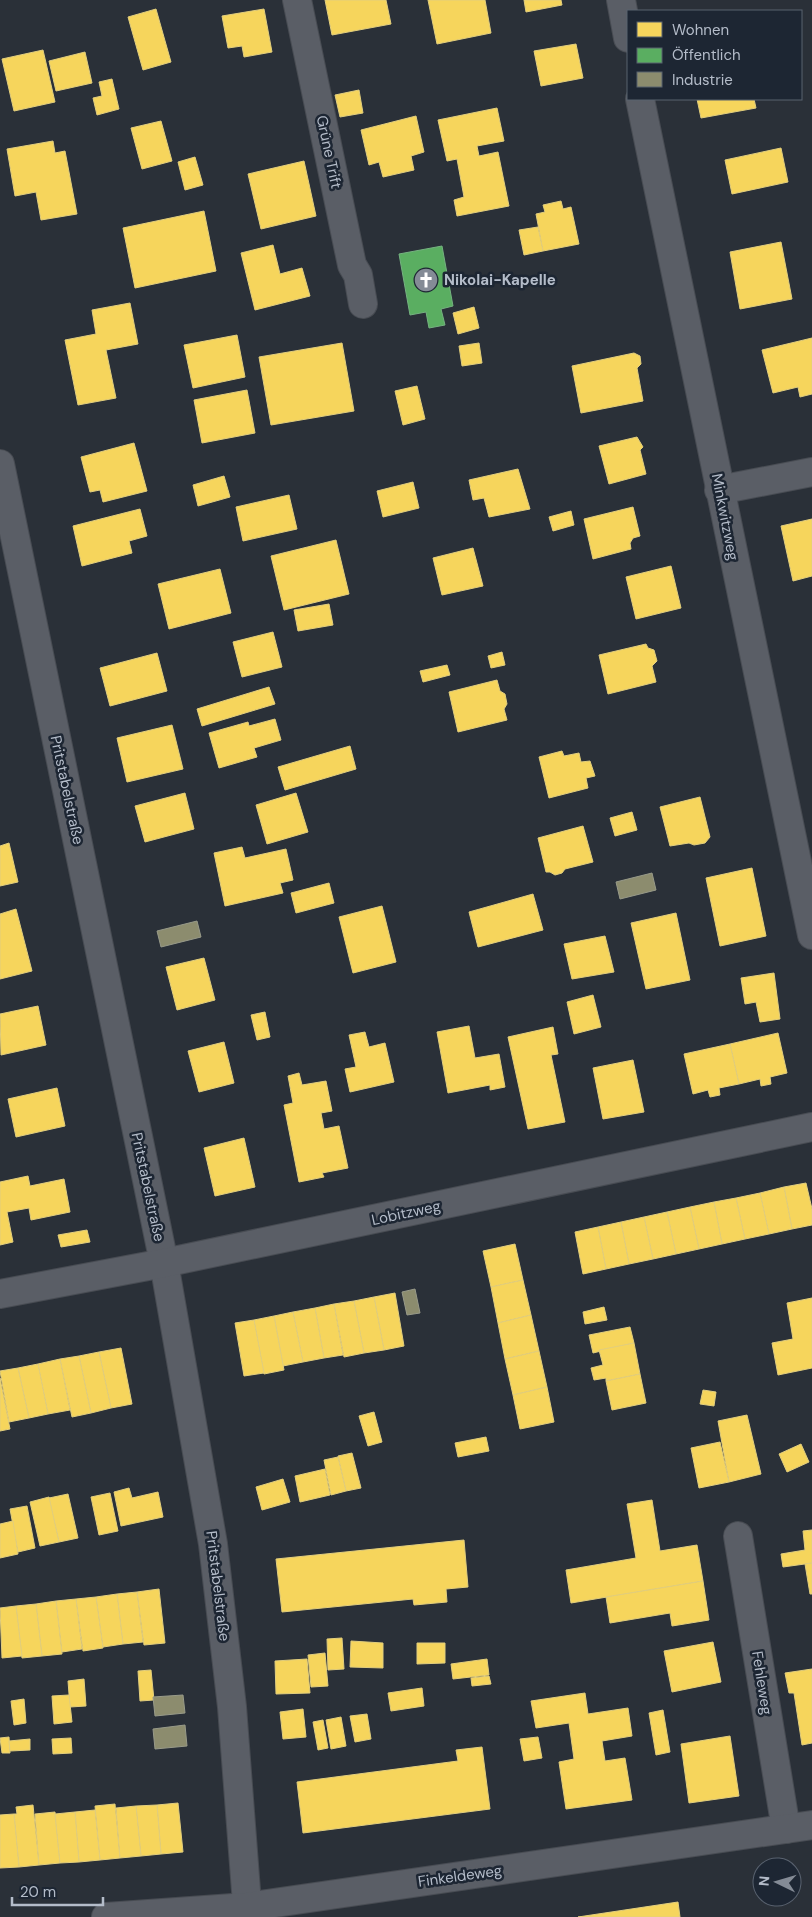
<svg xmlns="http://www.w3.org/2000/svg" width="812" height="1917" font-family="'DM Sans',sans-serif">
<rect width="100%" height="100%" fill="#2a3038"/>
<g fill="#f6d55c" stroke="#e2ce7d">
<path d="M 325,0 L 386,0 L 391,24 L 332,35 Z"/>
<path d="M 428,0 L 485,0 L 491,33 L 437,44 Z"/>
<path d="M 524,0 L 561,0 L 562,5 L 526,12 Z"/>
<path d="M 156,9 L 171,62 L 143,70 L 128,17 Z"/>
<path d="M 264,9 L 272,52 L 244,57 L 242,46 L 228,48 L 222,16 Z"/>
<path d="M 576,44 L 583,78 L 541,86 L 534,51 Z"/>
<path d="M 43,50 L 55,102 L 14,111 L 2,59 Z"/>
<path d="M 85,52 L 92,83 L 56,91 L 49,61 Z"/>
<path d="M 112,79 L 119,109 L 97,115 L 93,98 L 102,96 L 99,82 Z"/>
<path d="M 359,90 L 363,113 L 340,117 L 335,95 Z"/>
<path d="M 697,99 L 754,99 L 756,108 L 701,118 Z"/>
<path d="M 497,108 L 504,141 L 477,146 L 479,156 L 498,152 L 509,206 L 457,216 L 454,200 L 464,197 L 457,159 L 447,161 L 438,120 Z"/>
<path d="M 416,116 L 424,152 L 411,156 L 414,170 L 383,177 L 379,162 L 369,165 L 361,130 Z"/>
<path d="M 161,121 L 172,161 L 142,169 L 131,128 Z"/>
<path d="M 53,141 L 55,153 L 65,151 L 77,214 L 41,220 L 36,192 L 15,196 L 7,149 Z"/>
<path d="M 781,148 L 788,182 L 732,194 L 725,160 Z"/>
<path d="M 195,157 L 203,185 L 185,190 L 178,162 Z"/>
<path d="M 304,161 L 316,216 L 261,229 L 248,174 Z"/>
<path d="M 561,201 L 563,209 L 571,207 L 579,244 L 543,251 L 536,214 L 545,212 L 543,205 Z"/>
<path d="M 204,211 L 216,271 L 135,288 L 123,228 Z"/>
<path d="M 538,227 L 543,251 L 524,255 L 519,230 Z"/>
<path d="M 781,242 L 792,299 L 740,309 L 730,252 Z"/>
<path d="M 273,245 L 280,274 L 302,268 L 310,296 L 255,310 L 241,253 Z"/>
<path d="M 130,303 L 138,344 L 106,350 L 116,398 L 78,405 L 65,340 L 96,334 L 92,310 Z"/>
<path d="M 474,307 L 479,328 L 458,334 L 453,313 Z"/>
<path d="M 237,335 L 245,377 L 193,388 L 184,345 Z"/>
<path d="M 812,338 L 812,394 L 800,397 L 798,387 L 773,393 L 762,350 Z"/>
<path d="M 342,343 L 354,411 L 271,425 L 259,357 Z"/>
<path d="M 479,343 L 482,363 L 462,366 L 459,346 Z"/>
<path d="M 634,353 L 640,356 L 641,364 L 637,368 L 643,401 L 581,413 L 572,366 Z"/>
<path d="M 417,386 L 425,419 L 403,425 L 395,391 Z"/>
<path d="M 247,390 L 255,433 L 202,443 L 194,400 Z"/>
<path d="M 637,437 L 643,447 L 640,450 L 646,474 L 609,484 L 599,446 Z"/>
<path d="M 134,443 L 147,491 L 103,502 L 100,490 L 90,492 L 81,457 Z"/>
<path d="M 518,469 L 530,509 L 489,517 L 484,498 L 473,500 L 469,480 Z"/>
<path d="M 224,476 L 230,497 L 198,506 L 193,485 Z"/>
<path d="M 413,482 L 419,508 L 383,517 L 377,491 Z"/>
<path d="M 289,495 L 297,529 L 243,541 L 236,507 Z"/>
<path d="M 633,507 L 640,536 L 633,538 L 630,543 L 631,549 L 593,559 L 584,519 Z"/>
<path d="M 140,509 L 147,536 L 129,541 L 132,553 L 82,566 L 73,526 Z"/>
<path d="M 571,511 L 574,525 L 553,531 L 549,517 Z"/>
<path d="M 812,519 L 812,576 L 793,581 L 781,526 Z"/>
<path d="M 336,540 L 349,594 L 284,610 L 271,556 Z"/>
<path d="M 473,548 L 483,586 L 442,595 L 433,558 Z"/>
<path d="M 671,566 L 681,608 L 636,619 L 626,577 Z"/>
<path d="M 220,569 L 231,613 L 169,629 L 158,584 Z"/>
<path d="M 329,604 L 333,625 L 298,631 L 294,610 Z"/>
<path d="M 273,632 L 282,667 L 242,677 L 233,642 Z"/>
<path d="M 646,644 L 648,648 L 654,650 L 657,661 L 652,666 L 656,682 L 608,694 L 599,655 Z"/>
<path d="M 502,652 L 505,665 L 491,668 L 488,656 Z"/>
<path d="M 157,653 L 167,691 L 110,706 L 100,668 Z"/>
<path d="M 447,665 L 450,675 L 423,682 L 420,671 Z"/>
<path d="M 497,680 L 500,691 L 505,694 L 507,704 L 504,709 L 507,720 L 458,732 L 449,692 Z"/>
<path d="M 269,687 L 275,704 L 202,726 L 197,709 Z"/>
<path d="M 275,719 L 281,740 L 254,748 L 257,757 L 219,768 L 209,733 L 248,722 L 249,726 Z"/>
<path d="M 172,725 L 183,769 L 127,782 L 117,738 Z"/>
<path d="M 350,746 L 356,769 L 285,790 L 278,767 Z"/>
<path d="M 562,751 L 564,756 L 579,753 L 581,762 L 590,761 L 595,776 L 586,778 L 588,788 L 549,798 L 539,757 Z"/>
<path d="M 185,793 L 194,829 L 145,842 L 135,806 Z"/>
<path d="M 296,793 L 308,832 L 267,844 L 256,805 Z"/>
<path d="M 700,797 L 710,837 L 705,843 L 694,845 L 689,843 L 670,846 L 660,807 Z"/>
<path d="M 632,812 L 637,830 L 615,836 L 610,818 Z"/>
<path d="M 583,826 L 593,862 L 565,869 L 562,873 L 555,875 L 550,872 L 546,872 L 538,838 Z"/>
<path d="M 9,843 L 18,882 L 0,886 L 0,846 Z"/>
<path d="M 242,847 L 245,858 L 286,849 L 293,880 L 280,883 L 283,893 L 225,906 L 214,853 Z"/>
<path d="M 752,868 L 766,936 L 720,946 L 706,878 Z"/>
<path d="M 329,883 L 334,903 L 296,913 L 291,893 Z"/>
<path d="M 533,894 L 543,930 L 478,947 L 469,912 Z"/>
<path d="M 382,906 L 396,962 L 353,973 L 339,917 Z"/>
<path d="M 16,909 L 32,971 L 0,979 L 0,914 Z"/>
<path d="M 676,913 L 690,980 L 646,989 L 631,923 Z"/>
<path d="M 605,936 L 614,972 L 572,979 L 564,944 Z"/>
<path d="M 204,958 L 215,1000 L 177,1010 L 166,967 Z"/>
<path d="M 774,973 L 780,1019 L 760,1022 L 756,1002 L 745,1004 L 741,978 Z"/>
<path d="M 593,995 L 601,1027 L 574,1034 L 567,1002 Z"/>
<path d="M 38,1006 L 46,1045 L 1,1055 L 0,1014 Z"/>
<path d="M 265,1012 L 270,1037 L 257,1040 L 251,1015 Z"/>
<path d="M 469,1026 L 475,1058 L 499,1054 L 505,1087 L 490,1090 L 490,1085 L 448,1093 L 437,1032 Z"/>
<path d="M 553,1027 L 558,1054 L 551,1055 L 565,1122 L 528,1129 L 508,1037 Z"/>
<path d="M 365,1032 L 369,1047 L 385,1043 L 394,1082 L 350,1092 L 345,1069 L 356,1067 L 349,1035 Z"/>
<path d="M 778,1033 L 787,1073 L 770,1077 L 771,1084 L 761,1086 L 760,1079 L 739,1084 L 730,1044 Z"/>
<path d="M 224,1042 L 234,1083 L 199,1092 L 188,1051 Z"/>
<path d="M 730,1044 L 739,1084 L 719,1088 L 720,1095 L 710,1097 L 708,1090 L 693,1094 L 684,1054 Z"/>
<path d="M 633,1060 L 644,1112 L 603,1119 L 593,1068 Z"/>
<path d="M 299,1073 L 302,1085 L 326,1081 L 332,1111 L 321,1113 L 324,1129 L 339,1126 L 348,1168 L 322,1173 L 324,1177 L 299,1182 L 284,1105 L 293,1103 L 288,1076 Z"/>
<path d="M 57,1088 L 65,1126 L 16,1137 L 8,1099 Z"/>
<path d="M 244,1138 L 255,1187 L 215,1196 L 204,1148 Z"/>
<path d="M 28,1176 L 30,1186 L 64,1179 L 70,1212 L 31,1220 L 29,1208 L 7,1212 L 13,1242 L 0,1245 L 0,1182 Z"/>
<path d="M 806,1183 L 812,1209 L 812,1225 L 792,1229 L 784,1187 Z"/>
<path d="M 784,1187 L 792,1229 L 769,1234 L 760,1193 Z"/>
<path d="M 760,1193 L 769,1234 L 745,1239 L 736,1198 Z"/>
<path d="M 736,1198 L 745,1239 L 722,1244 L 714,1202 Z"/>
<path d="M 714,1202 L 722,1244 L 699,1249 L 690,1207 Z"/>
<path d="M 690,1207 L 699,1249 L 676,1254 L 667,1212 Z"/>
<path d="M 667,1212 L 676,1254 L 653,1259 L 644,1217 Z"/>
<path d="M 644,1217 L 653,1259 L 629,1264 L 621,1222 Z"/>
<path d="M 621,1222 L 629,1264 L 606,1269 L 598,1227 Z"/>
<path d="M 598,1227 L 606,1269 L 583,1274 L 575,1232 Z"/>
<path d="M 87,1230 L 90,1242 L 61,1247 L 58,1235 Z"/>
<path d="M 515,1244 L 523,1280 L 491,1287 L 483,1251 Z"/>
<path d="M 523,1280 L 531,1315 L 498,1323 L 491,1287 Z"/>
<path d="M 395,1293 L 404,1346 L 384,1350 L 374,1297 Z"/>
<path d="M 374,1297 L 384,1350 L 364,1353 L 354,1301 Z"/>
<path d="M 812,1298 L 812,1368 L 778,1375 L 772,1343 L 793,1339 L 787,1303 Z"/>
<path d="M 354,1301 L 364,1353 L 344,1357 L 334,1304 Z"/>
<path d="M 334,1304 L 343,1355 L 324,1358 L 315,1308 Z"/>
<path d="M 604,1307 L 607,1320 L 585,1324 L 583,1312 Z"/>
<path d="M 315,1308 L 324,1358 L 303,1362 L 293,1312 Z"/>
<path d="M 293,1312 L 303,1362 L 283,1366 L 274,1316 Z"/>
<path d="M 531,1315 L 539,1351 L 505,1359 L 498,1323 Z"/>
<path d="M 274,1316 L 284,1370 L 264,1374 L 254,1320 Z"/>
<path d="M 254,1320 L 264,1373 L 244,1376 L 235,1323 Z"/>
<path d="M 630,1327 L 634,1343 L 593,1353 L 589,1335 Z"/>
<path d="M 634,1343 L 640,1374 L 606,1381 L 606,1378 L 594,1380 L 591,1368 L 603,1365 L 599,1350 Z"/>
<path d="M 121,1348 L 132,1404 L 111,1408 L 99,1352 Z"/>
<path d="M 539,1351 L 547,1387 L 513,1395 L 505,1359 Z"/>
<path d="M 99,1352 L 111,1408 L 91,1413 L 79,1356 Z"/>
<path d="M 79,1356 L 91,1413 L 72,1417 L 60,1359 Z"/>
<path d="M 60,1359 L 70,1410 L 48,1414 L 38,1364 Z"/>
<path d="M 38,1364 L 48,1414 L 29,1418 L 18,1368 Z"/>
<path d="M 18,1368 L 29,1418 L 9,1422 L 0,1371 Z"/>
<path d="M 640,1374 L 646,1403 L 612,1410 L 606,1381 Z"/>
<path d="M 0,1378 L 10,1429 L 0,1431 Z"/>
<path d="M 547,1387 L 554,1422 L 520,1429 L 513,1395 Z"/>
<path d="M 703,1390 L 716,1392 L 714,1406 L 700,1404 Z"/>
<path d="M 374,1412 L 382,1442 L 368,1446 L 359,1416 Z"/>
<path d="M 747,1415 L 761,1474 L 729,1482 L 718,1421 Z"/>
<path d="M 486,1437 L 489,1451 L 458,1457 L 455,1443 Z"/>
<path d="M 720,1442 L 729,1482 L 699,1488 L 691,1448 Z"/>
<path d="M 801,1444 L 809,1462 L 787,1472 L 779,1454 Z"/>
<path d="M 352,1453 L 361,1488 L 346,1491 L 338,1456 Z"/>
<path d="M 338,1457 L 346,1491 L 331,1495 L 324,1460 Z"/>
<path d="M 325,1469 L 330,1495 L 300,1502 L 295,1476 Z"/>
<path d="M 283,1479 L 290,1502 L 262,1510 L 256,1487 Z"/>
<path d="M 129,1488 L 132,1498 L 158,1492 L 163,1517 L 121,1526 L 114,1492 Z"/>
<path d="M 110,1493 L 118,1531 L 99,1535 L 91,1497 Z"/>
<path d="M 68,1494 L 78,1538 L 59,1542 L 49,1498 Z"/>
<path d="M 49,1497 L 59,1542 L 40,1546 L 30,1502 Z"/>
<path d="M 652,1500 L 660,1551 L 697,1545 L 703,1581 L 571,1603 L 566,1570 L 636,1558 L 627,1504 Z"/>
<path d="M 27,1506 L 35,1548 L 18,1552 L 10,1509 Z"/>
<path d="M 13,1521 L 18,1554 L 0,1558 L 0,1524 Z"/>
<path d="M 812,1530 L 812,1563 L 783,1567 L 781,1554 L 805,1550 L 803,1531 Z"/>
<path d="M 464,1540 L 468,1587 L 446,1589 L 447,1602 L 414,1605 L 413,1599 L 282,1612 L 276,1559 Z"/>
<path d="M 812,1563 L 812,1594 L 810,1594 L 805,1564 Z"/>
<path d="M 703,1581 L 709,1620 L 672,1626 L 670,1613 L 610,1623 L 606,1597 Z"/>
<path d="M 159,1589 L 165,1643 L 144,1645 L 137,1592 Z"/>
<path d="M 137,1592 L 143,1642 L 123,1644 L 117,1594 Z"/>
<path d="M 117,1594 L 123,1644 L 103,1647 L 96,1597 Z"/>
<path d="M 96,1597 L 103,1648 L 83,1651 L 76,1599 Z"/>
<path d="M 76,1599 L 82,1649 L 62,1652 L 56,1601 Z"/>
<path d="M 56,1601 L 62,1654 L 42,1656 L 36,1604 Z"/>
<path d="M 36,1604 L 42,1656 L 22,1658 L 16,1606 Z"/>
<path d="M 16,1606 L 22,1656 L 2,1658 L 0,1608 Z"/>
<path d="M 342,1638 L 344,1669 L 328,1670 L 327,1639 Z"/>
<path d="M 351,1641 L 383,1643 L 383,1668 L 350,1667 Z"/>
<path d="M 713,1642 L 721,1682 L 672,1692 L 664,1651 Z"/>
<path d="M 417,1643 L 445,1643 L 445,1663 L 417,1664 Z"/>
<path d="M 325,1653 L 328,1686 L 311,1687 L 308,1655 Z"/>
<path d="M 307,1659 L 310,1693 L 276,1694 L 275,1661 Z"/>
<path d="M 487,1659 L 489,1675 L 453,1679 L 451,1664 Z"/>
<path d="M 812,1669 L 812,1743 L 802,1745 L 794,1693 L 789,1693 L 785,1673 Z"/>
<path d="M 151,1670 L 154,1700 L 140,1701 L 138,1671 Z"/>
<path d="M 489,1676 L 491,1684 L 472,1686 L 471,1678 Z"/>
<path d="M 84,1679 L 86,1706 L 70,1707 L 68,1681 Z"/>
<path d="M 422,1688 L 424,1706 L 391,1711 L 388,1693 Z"/>
<path d="M 585,1693 L 588,1714 L 628,1708 L 632,1736 L 602,1741 L 605,1761 L 625,1758 L 632,1800 L 566,1809 L 559,1762 L 574,1759 L 569,1723 L 536,1728 L 531,1701 Z"/>
<path d="M 69,1695 L 72,1722 L 54,1724 L 52,1696 Z"/>
<path d="M 24,1699 L 26,1723 L 14,1725 L 11,1701 Z"/>
<path d="M 303,1709 L 306,1737 L 283,1739 L 280,1712 Z"/>
<path d="M 663,1710 L 670,1752 L 656,1755 L 649,1713 Z"/>
<path d="M 367,1714 L 371,1739 L 355,1742 L 350,1716 Z"/>
<path d="M 341,1717 L 346,1746 L 331,1749 L 326,1720 Z"/>
<path d="M 323,1720 L 328,1748 L 318,1750 L 313,1722 Z"/>
<path d="M 730,1736 L 739,1796 L 689,1803 L 681,1744 Z"/>
<path d="M 9,1737 L 10,1753 L 2,1753 L 0,1738 Z"/>
<path d="M 538,1737 L 542,1758 L 524,1761 L 520,1739 Z"/>
<path d="M 71,1738 L 72,1753 L 53,1754 L 52,1739 Z"/>
<path d="M 30,1739 L 30,1750 L 10,1751 L 9,1741 Z"/>
<path d="M 482,1747 L 490,1809 L 303,1833 L 297,1782 L 458,1761 L 456,1750 Z"/>
<path d="M 178,1803 L 183,1852 L 161,1854 L 157,1805 Z"/>
<path d="M 115,1804 L 120,1858 L 100,1860 L 95,1806 Z"/>
<path d="M 33,1805 L 39,1865 L 19,1867 L 14,1814 L 17,1814 L 16,1807 Z"/>
<path d="M 157,1805 L 161,1854 L 141,1856 L 136,1806 Z"/>
<path d="M 136,1806 L 141,1856 L 120,1858 L 116,1808 Z"/>
<path d="M 95,1810 L 100,1860 L 79,1862 L 75,1812 Z"/>
<path d="M 55,1812 L 60,1863 L 39,1865 L 35,1814 Z"/>
<path d="M 75,1812 L 79,1862 L 60,1863 L 55,1814 Z"/>
<path d="M 14,1814 L 19,1867 L 0,1868 L 0,1815 Z"/>
<path d="M 678,1902 L 680,1917 L 578,1917 Z"/>
</g>
<path fill="#5aae61" stroke="#75b280" d="M 442,246 L 453,306 L 441,309 L 445,325 L 429,328 L 426,312 L 410,315 L 399,254 Z"/>
<g fill="#8c8c6e" stroke="#989a89">
<path d="M 652,873 L 656,890 L 620,899 L 616,882 Z"/>
<path d="M 197,921 L 201,937 L 161,947 L 157,931 Z"/>
<path d="M 415,1289 L 420,1313 L 407,1315 L 402,1292 Z"/>
<path d="M 183,1695 L 185,1713 L 155,1716 L 153,1697 Z"/>
<path d="M 185,1725 L 187,1746 L 155,1749 L 153,1729 Z"/>
</g>
<g fill="none" stroke-linecap="round" stroke-linejoin="round">
<g stroke="#484c53" stroke-width="30">
<g id="minor">
<path d="M 297,0 L 352,265 L 358,275 L 363,304"/>
<path d="M 621,0 L 628,38"/>
<path d="M 640,99 L 812,935"/>
<path d="M 0,464 L 164,1263 L 213,1544 L 232,1707 L 248,1917"/>
<path d="M 719,490 L 812,472"/>
<path d="M 0,1294 L 164,1263 L 812,1127"/>
<path d="M 738,1536 L 786,1829"/>
<path d="M 106,1917 L 247,1907 L 812,1825"/>
</g>
</g>
<use href="#minor" stroke="#5a5e66" stroke-width="28"/>
</g>
<defs>
<g id="church-disc" transform="scale(1.25)"><circle r="9.5" fill="#848b96" stroke="#1d2633"/><path d="M-1.2-6h2.4v3.5h3.3v2.4h-3.3V6h-2.4V-.1h-3.3v-2.4h3.3Z" fill="#fff"/></g>
</defs>
<g fill-rule="evenodd">
<use href="#church-disc" x="426" y="280"/>
</g>
<g text-anchor="middle" dominant-baseline="central" stroke-width="5" stroke-linejoin="round" paint-order="stroke">
<g font-size="15" fill="#b4bcc9" stroke="#1d2633">
<text transform="translate(329 152) rotate(78)">Grüne Trift</text>
<text transform="translate(725 517) rotate(79)">Minkwitzweg</text>
<text transform="translate(67 790) rotate(78)">Pritstabelstraße</text>
<text transform="translate(148 1187) rotate(78)">Pritstabelstraße</text>
<text transform="translate(406 1213) rotate(-12)">Lobitzweg</text>
<text transform="translate(218 1586) rotate(83)">Pritstabelstraße</text>
<text transform="translate(762 1683) rotate(81)">Fehleweg</text>
<text transform="translate(460 1876) rotate(-8)">Finkeldeweg</text>
</g>
<g font-size="15" font-weight="bold" fill="#b4bcc9" stroke="#1d2633" text-anchor="start">
<text x="444" y="280">Nikolai-Kapelle</text>
</g>
</g>
<rect x="627" y="10" width="175" height="90" fill="#1d2633" stroke="#59626f"/>
<rect x="637" y="22" width="25" height="15" fill="#f6d55c" stroke="#59626f"/>
<text x="672" y="35" font-size="15" fill="#b4bcc9">Wohnen</text>
<rect x="637" y="48" width="25" height="15" fill="#5aae61" stroke="#59626f"/>
<text x="672" y="60" font-size="15" fill="#b4bcc9">Öffentlich</text>
<rect x="637" y="72" width="25" height="15" fill="#8c8c6e" stroke="#59626f"/>
<text x="672" y="85" font-size="15" fill="#b4bcc9">Industrie</text>
<g transform="translate(777 1882) rotate(275)"><circle r="24" fill="#1d2633" stroke="#59626f"/>
<path d="M0-4L9 19L0 12L-9 19Z" fill="#848b96"/>
<text y="-8" font-size="14" font-weight="bold" text-anchor="middle" fill="#b4bcc9">N</text>
</g>
<path d="M12 1897v8h91v-8" fill="none" stroke="#b4bcc9" stroke-width="2.5"/>
<text x="20" y="1897" font-size="15" fill="#b4bcc9" stroke="#1d2633" stroke-width="4" paint-order="stroke">20 m</text>
</svg>
